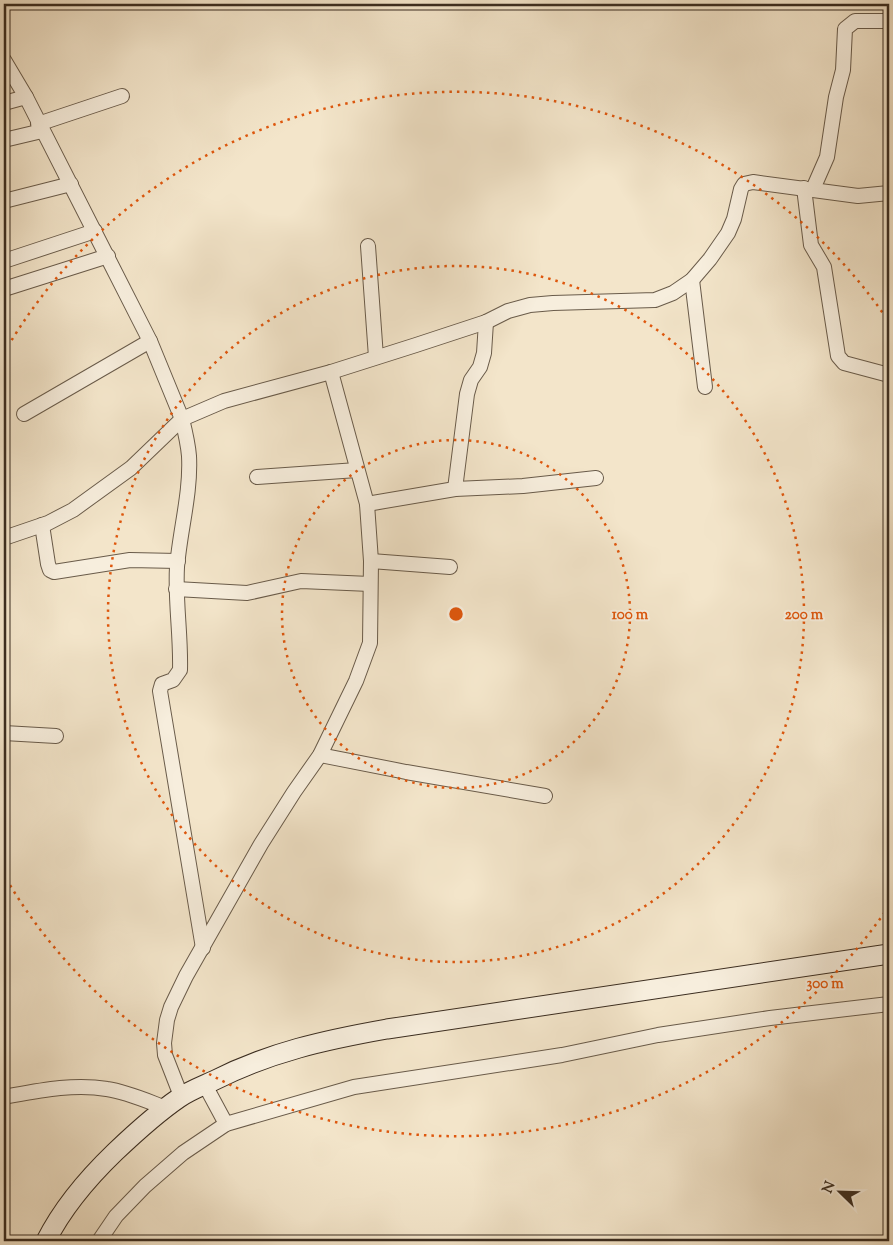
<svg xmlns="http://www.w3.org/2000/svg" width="893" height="1245" font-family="'Sorts Mill Goudy',serif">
<rect width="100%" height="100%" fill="#f3e5ca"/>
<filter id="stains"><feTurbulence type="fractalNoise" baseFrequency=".004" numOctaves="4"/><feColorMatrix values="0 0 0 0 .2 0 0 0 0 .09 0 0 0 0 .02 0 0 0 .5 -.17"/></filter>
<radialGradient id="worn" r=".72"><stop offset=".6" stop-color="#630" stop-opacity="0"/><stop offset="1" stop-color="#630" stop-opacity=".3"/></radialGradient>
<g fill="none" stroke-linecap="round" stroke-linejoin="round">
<g stroke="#695b4a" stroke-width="16">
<g id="street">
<path d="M 4,60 L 26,97 L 150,341 L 182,419 C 185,431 188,444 189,456 C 191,493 180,530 177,567 C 175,601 181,635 180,670 L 173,680 L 162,684 L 160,691 L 203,948"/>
<path d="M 4,103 L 26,97"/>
<path d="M 38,124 L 122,96"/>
<path d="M 4,140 L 42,131"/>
<path d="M 804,188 L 811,245 L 824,267 L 838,356 L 844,363 L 889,375"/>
<path d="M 813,189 L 827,157 L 836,97 L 843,70 L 845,29 L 855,21 L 889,21"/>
<path d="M 4,201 L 71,184"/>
<path d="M 368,246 L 376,357"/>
<path d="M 4,261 L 95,231"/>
<path d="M 692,280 L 705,387"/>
<path d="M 4,289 L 108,256"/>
<path d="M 24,414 L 150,341"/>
<path d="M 257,477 L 357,470"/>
<path d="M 455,489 L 467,394 L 471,380 L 480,367 L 484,353 L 486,322"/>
<path d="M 367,504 L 455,489 L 523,486 L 596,478"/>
<path d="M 42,525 L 48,564 L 50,570 L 54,572 L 130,560 L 178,561"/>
<path d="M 4,538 L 48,523 L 73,510 L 131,468 L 182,419 L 224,401 L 331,372 L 416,345 L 486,322 L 508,311 L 530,305 L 553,303 L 655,300 L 673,293 L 692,280 L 710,259 L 728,233 L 734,219 L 741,189 L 744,184 L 753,182 L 858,196 L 889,193"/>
<path d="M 371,561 L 450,567"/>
<path d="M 176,589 L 247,593 L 301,581 L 370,584"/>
<path d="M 4,733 L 56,736"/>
<path d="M 320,755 L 406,772 L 545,796"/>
<path d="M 205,1085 L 226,1124"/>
<path d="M 181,1096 L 165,1055 L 164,1043 L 167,1020 L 171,1007 L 186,976 L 261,844 L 294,792 L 320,755 L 356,681 L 370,643 L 371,561 L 367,504 L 331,372"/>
<path d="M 4,1097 C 37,1091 73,1083 107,1089 C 127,1092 147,1101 166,1108"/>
<path d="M 99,1241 L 116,1216 L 145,1186 L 183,1153 L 226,1124 L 354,1087 L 562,1055 L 658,1035 L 770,1018 L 889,1004"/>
</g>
</g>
<g stroke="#3b2d20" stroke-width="21">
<path id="secondary" d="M 46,1241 C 63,1207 88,1178 115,1152 C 135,1133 157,1113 179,1098 C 189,1091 202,1086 213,1081 C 270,1052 325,1040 387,1029 L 889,954"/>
</g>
<use href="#street" stroke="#f7eedd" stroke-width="14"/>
<use href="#secondary" stroke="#f7eedd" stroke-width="19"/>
</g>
<g fill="none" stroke="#df570d" stroke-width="2.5" stroke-dasharray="2.5 5">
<circle cx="456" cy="614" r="174"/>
<circle cx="456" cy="614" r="348"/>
<path d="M889 906A522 522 0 0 1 4 875M4 353A522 522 0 0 1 889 322"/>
</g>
<circle cx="456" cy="614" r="8" fill="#df570d" stroke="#f7eedd" stroke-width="2.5"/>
<g font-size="15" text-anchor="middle" font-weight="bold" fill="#df570d" stroke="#f7eedd" stroke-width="4" stroke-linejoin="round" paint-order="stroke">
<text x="630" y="619">100 m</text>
<text x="804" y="619">200 m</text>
<text x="825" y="988">300 m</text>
</g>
<rect width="893" height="1245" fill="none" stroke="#f3e5ca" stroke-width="20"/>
<rect x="5" y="5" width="883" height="1235" fill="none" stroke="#3b2d20" stroke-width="2.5"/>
<rect x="10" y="10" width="873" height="1225" fill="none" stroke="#3b2d20"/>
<g transform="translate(840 1192) rotate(293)" stroke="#f7eedd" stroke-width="4" paint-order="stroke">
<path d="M0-4L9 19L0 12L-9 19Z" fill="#3b2d20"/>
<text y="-8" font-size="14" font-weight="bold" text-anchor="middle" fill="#3b2d20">N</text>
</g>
<rect width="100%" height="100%" filter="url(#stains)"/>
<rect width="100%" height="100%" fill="url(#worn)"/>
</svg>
